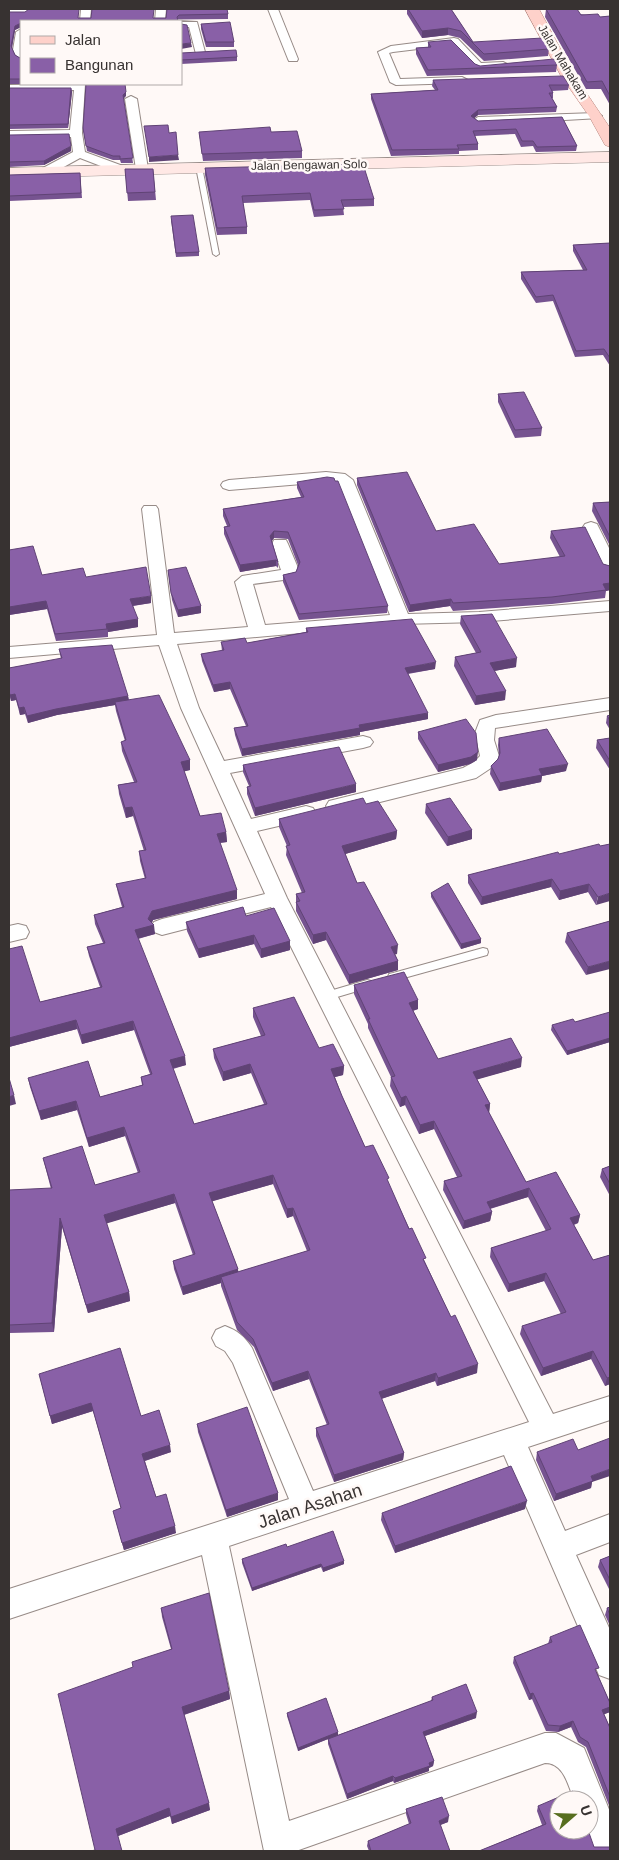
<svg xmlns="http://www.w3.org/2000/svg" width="619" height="1860" font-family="Helvetica,sans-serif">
<rect width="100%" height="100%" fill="#fff9f7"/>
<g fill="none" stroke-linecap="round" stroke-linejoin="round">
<g stroke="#978b87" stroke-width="2">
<g id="service">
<path d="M 199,165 L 202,167 L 219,254 L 216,256 L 213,254 L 196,167 Z"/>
<path d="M 483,948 L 487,949 L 488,952 L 487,955 L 393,981 L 389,980 L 388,977 L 389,974 L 393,973 Z"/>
<path d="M 367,980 L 371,981 L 372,984 L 371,987 L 327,1000 L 323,999 L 322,996 L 323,993 Z"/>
</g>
</g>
<g stroke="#978b87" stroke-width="2">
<g id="minor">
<path d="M 9,9 L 28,9 L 30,11 L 25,14 L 9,14 Z"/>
<path d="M 81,9 L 91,9 L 90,21 L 80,21 Z"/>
<path d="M 156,9 L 166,9 L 165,21 L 155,21 Z"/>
<path d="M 268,9 L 278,9 L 298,59 L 297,61 L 289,61 L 288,59 Z"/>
<path d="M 179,21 L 197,22 L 205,52 L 204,54 L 196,54 L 189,27 L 181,27 L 181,21 Z"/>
<path d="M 21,29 L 21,60 L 17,59 L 13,50 L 16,32 Z"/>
<path d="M 454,38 L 458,39 L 481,63 L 503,62 L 509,65 L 503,68 L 474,68 L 451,45 L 393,52 L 389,53 L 400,79 L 462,77 L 468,80 L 462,83 L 396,85 L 390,82 L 378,52 L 391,46 Z"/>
<path d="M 85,84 L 82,133 L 85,152 L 123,166 L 125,169 L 119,173 L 80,158 L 51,174 L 43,174 L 41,171 L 43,168 L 73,152 L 71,137 L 9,138 L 9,131 L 70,130 L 74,90 L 9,91 L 9,85 Z"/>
<path d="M 131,96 L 137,99 L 148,169 L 142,173 L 136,169 L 125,99 Z"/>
<path d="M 596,113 L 602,116 L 600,118 L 478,125 L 472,121 L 478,117 Z"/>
<path d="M 326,472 L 345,474 L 353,480 L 408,614 L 479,612 L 610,601 L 610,611 L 479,622 L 401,624 L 177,644 L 199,708 L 224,761 L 363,736 L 370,738 L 373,742 L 370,746 L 363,748 L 230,773 L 251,819 L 306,806 L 313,808 L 316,813 L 313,818 L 257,831 L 287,898 L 553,1414 L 610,1396 L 610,1420 L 528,1447 L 565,1531 L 610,1514 L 610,1542 L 576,1555 L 610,1630 L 610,1679 L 599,1675 L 504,1455 L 229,1546 L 289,1821 L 545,1733 L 556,1733 L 584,1748 L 610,1812 L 610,1851 L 594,1851 L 586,1830 L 589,1830 L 589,1800 L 574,1800 C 568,1785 564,1763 545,1763 L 296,1851 L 264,1851 L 202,1555 L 9,1619 L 9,1589 L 289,1499 L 233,1363 L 225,1351 L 216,1346 L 212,1338 L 216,1330 L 225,1326 C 238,1331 244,1336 252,1348 L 313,1491 L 529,1422 L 271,907 L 162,935 L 154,932 L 151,927 L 154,922 L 162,919 L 265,894 L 181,708 L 159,645 L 9,658 L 9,647 L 157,635 L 142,509 L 144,506 L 156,506 L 158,509 L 174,633 L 248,627 L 235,582 L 242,576 L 281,570 L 272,544 L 274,540 L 286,540 L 288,544 L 298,568 L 295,577 L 291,579 L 253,584 L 265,625 L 390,615 L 338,483 L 326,482 L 229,490 L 223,488 L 221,485 L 223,482 L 229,480 Z"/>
<path d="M 591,522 L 597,524 L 610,550 L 610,572 L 604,571 L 602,567 L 583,527 L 585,524 Z"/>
<path d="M 610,698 L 610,710 L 495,728 L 494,740 L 499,756 L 494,766 L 476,778 L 336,813 L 329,811 L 326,806 L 329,801 L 463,768 L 474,762 L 480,756 L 475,733 L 480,720 L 496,715 Z"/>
<path d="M 18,924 L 26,926 L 29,932 L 26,938 L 9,942 L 9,926 Z"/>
</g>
</g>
<g stroke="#978b87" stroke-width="1">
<path id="secondary" d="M 610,152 L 610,162 L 9,178 L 9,168 Z"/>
</g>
<g stroke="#b8867e" stroke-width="1">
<path id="primary" d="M 525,9 L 539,9 L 575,76 L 610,128 L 610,147 L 605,145 L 589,116 L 561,76 Z"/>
</g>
<use href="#service" fill="#fff" fill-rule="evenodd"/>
<use href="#minor" fill="#fff" fill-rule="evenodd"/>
<use href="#secondary" fill="#ffe8e5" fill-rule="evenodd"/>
<use href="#primary" fill="#fed1ca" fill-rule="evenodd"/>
</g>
<g fill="#765390" fill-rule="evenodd">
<path d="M 167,9 L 228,14 L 228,19 L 21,21 L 21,27 L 15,30 L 12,49 L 15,55 L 20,58 L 21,57 L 21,84 L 9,84 L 9,12 L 79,18 L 166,18 Z"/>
<path d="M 407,9 L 451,9 L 473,42 L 549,49 L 548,56 L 484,61 L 460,38 L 448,35 L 422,38 L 407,14 Z"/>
<path d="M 546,9 L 600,17 L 610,16 L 610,105 L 601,89 L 586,89 L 545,17 Z"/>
<path d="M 201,24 L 234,42 L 234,47 L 206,47 L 201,29 Z"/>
<path d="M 428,42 L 475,64 L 480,66 L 557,65 L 556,72 L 427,76 L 416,54 L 416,48 L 428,47 Z"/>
<path d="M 181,53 L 237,57 L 237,61 L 181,64 Z"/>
<path d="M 433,80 L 569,85 L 568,90 L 552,91 L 553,93 L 553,98 L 552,98 L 557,107 L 556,112 L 478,115 L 474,118 L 478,121 L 562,117 L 577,146 L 576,151 L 536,152 L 533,146 L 521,147 L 515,134 L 475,136 L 478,144 L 478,150 L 459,151 L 459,154 L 391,156 L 371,99 L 371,94 L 435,90 L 432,86 Z"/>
<path d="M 9,88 L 71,88 L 72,92 L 68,128 L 9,129 Z"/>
<path d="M 126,96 L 123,99 L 133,163 L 121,163 L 120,160 L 113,160 L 87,151 L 83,128 Z"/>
<path d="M 199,132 L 271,132 L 302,151 L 302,158 L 203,161 Z"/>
<path d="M 9,135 L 71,151 L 44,165 L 9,167 Z"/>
<path d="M 205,168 L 374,199 L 374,206 L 343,207 L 344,215 L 314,217 L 310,200 L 243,203 L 247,227 L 247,234 L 217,235 L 205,175 Z"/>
<path d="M 125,169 L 153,169 L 156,200 L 128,201 Z"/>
<path d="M 80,173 L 82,198 L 9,201 L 9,175 Z"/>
<path d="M 171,220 L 199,252 L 199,256 L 176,257 Z"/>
<path d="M 610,243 L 610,366 L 603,355 L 575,357 L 553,301 L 536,303 L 521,279 L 521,272 L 583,270 L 573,251 L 573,245 Z"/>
<path d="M 498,394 L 542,428 L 541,436 L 515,438 L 498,402 Z"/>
<path d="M 357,478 L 436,531 L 499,564 L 560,557 L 550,538 L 551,531 L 603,564 L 610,566 L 610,590 L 606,591 L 605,598 L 552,604 L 453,611 L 450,606 L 409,612 L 357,485 Z"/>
<path d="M 297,482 L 388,606 L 387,613 L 299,620 L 283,582 L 283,575 L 296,572 L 298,565 L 288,539 L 274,538 L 272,541 L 278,562 L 278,568 L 276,566 L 240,572 L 224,534 L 224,527 L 227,526 L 223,516 L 223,509 L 301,497 L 297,488 Z"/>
<path d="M 610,502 L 610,546 L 592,511 L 593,503 Z"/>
<path d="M 9,550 L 42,575 L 86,577 L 151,603 L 133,606 L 138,627 L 108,632 L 108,637 L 56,641 L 47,609 L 9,615 Z"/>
<path d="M 168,570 L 201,606 L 201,613 L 178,617 L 172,600 Z"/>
<path d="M 461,616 L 516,667 L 494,671 L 505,700 L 475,705 L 454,666 L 455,657 L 476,653 L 460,624 Z"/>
<path d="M 306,628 L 435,669 L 408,674 L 428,719 L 360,732 L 360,735 L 242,756 L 235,735 L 234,728 L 246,726 L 230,689 L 214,692 L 202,661 L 201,654 L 222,651 L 221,642 L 247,643 L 306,632 Z"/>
<path d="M 59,649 L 128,696 L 129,700 L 190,760 L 190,770 L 184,771 L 200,816 L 226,832 L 227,842 L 220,843 L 237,899 L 153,920 L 152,923 L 155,934 L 138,939 L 186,1065 L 173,1069 L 194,1124 L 264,1104 L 251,1073 L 223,1081 L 214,1058 L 213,1049 L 261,1036 L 253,1017 L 253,1008 L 319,1048 L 344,1066 L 343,1075 L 335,1077 L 342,1096 L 365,1147 L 389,1185 L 477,1373 L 437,1386 L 435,1381 L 381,1399 L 404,1453 L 403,1460 L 334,1482 L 316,1436 L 316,1428 L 327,1425 L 309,1379 L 273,1391 L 254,1347 L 237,1330 L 221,1286 L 221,1283 L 183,1295 L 174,1269 L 173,1261 L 193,1255 L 175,1203 L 106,1223 L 129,1292 L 130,1301 L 88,1313 L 62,1227 L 54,1332 L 9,1333 L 9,1190 L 51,1189 L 43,1158 L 95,1185 L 138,1173 L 125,1136 L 89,1147 L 77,1110 L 41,1120 L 30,1087 L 28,1078 L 100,1097 L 142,1085 L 141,1077 L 150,1074 L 134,1030 L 82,1044 L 77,1029 L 9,1047 L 9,949 L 40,1002 L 100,987 L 89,956 L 87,947 L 103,943 L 95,924 L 94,915 L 122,907 L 118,893 L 116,884 L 145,879 L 140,861 L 139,851 L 144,851 L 133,816 L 126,818 L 119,794 L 118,785 L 134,782 L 122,751 L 121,742 L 125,741 L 116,711 L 115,705 L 57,715 L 28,723 L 25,714 L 20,715 L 16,700 L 11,701 L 9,693 L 9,668 L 61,659 ZM 273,1184 L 287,1218 L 293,1216 L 307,1251 L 238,1272 L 238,1269 L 212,1201 Z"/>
<path d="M 610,715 L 610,730 L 606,723 L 607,716 Z"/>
<path d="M 418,732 L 477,760 L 470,764 L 438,772 L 418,739 Z"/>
<path d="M 499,738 L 566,771 L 542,776 L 541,782 L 499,791 L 490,774 L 491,766 L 498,759 L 499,756 L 498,745 Z"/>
<path d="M 610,738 L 610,770 L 596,748 L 597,740 Z"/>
<path d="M 243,765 L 356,792 L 255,816 L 247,794 L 247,787 L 249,786 L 243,772 Z"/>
<path d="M 366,804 L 397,831 L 396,839 L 345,854 L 357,883 L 397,954 L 395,954 L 398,961 L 398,970 L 349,984 L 326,940 L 313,944 L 296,911 L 296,894 L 302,893 L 286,855 L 287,846 L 279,827 L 279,819 Z"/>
<path d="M 426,804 L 472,830 L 472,839 L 447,846 L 425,813 Z"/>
<path d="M 610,844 L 596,905 L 588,892 L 559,900 L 551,887 L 481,905 L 468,883 L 468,875 Z"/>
<path d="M 431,893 L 481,939 L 481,943 L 461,949 L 431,897 Z"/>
<path d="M 246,916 L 290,941 L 290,950 L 261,958 L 254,944 L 199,958 L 187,931 L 186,922 Z"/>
<path d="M 610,921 L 586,975 L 565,942 L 567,933 Z"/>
<path d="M 354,985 L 418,1000 L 418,1009 L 413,1011 L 438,1059 L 521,1067 L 477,1079 L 490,1104 L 489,1113 L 526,1182 L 580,1215 L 578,1223 L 574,1225 L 593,1260 L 610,1255 L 610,1384 L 605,1386 L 591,1359 L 541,1376 L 520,1334 L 522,1326 L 561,1314 L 544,1281 L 508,1292 L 490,1257 L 491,1248 L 546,1231 L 528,1197 L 490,1209 L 492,1212 L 490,1221 L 463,1229 L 443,1190 L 444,1181 L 457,1177 L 434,1129 L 419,1134 L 405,1105 L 400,1107 L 390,1086 L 391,1077 L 368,1028 L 368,1024 L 354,994 Z"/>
<path d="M 610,1013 L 610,1042 L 567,1055 L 551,1030 L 552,1025 L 575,1022 Z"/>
<path d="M 610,1166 L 610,1196 L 600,1177 L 602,1169 Z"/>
<path d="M 39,1374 L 141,1416 L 171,1452 L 145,1461 L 156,1497 L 176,1533 L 124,1550 L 113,1511 L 121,1508 L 93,1411 L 52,1424 Z"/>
<path d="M 197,1424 L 278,1500 L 227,1517 L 198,1432 Z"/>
<path d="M 537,1452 L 592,1482 L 591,1488 L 554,1501 L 536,1460 Z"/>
<path d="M 525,1509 L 395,1553 L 381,1520 L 382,1513 Z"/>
<path d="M 610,1556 L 610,1591 L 598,1567 L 600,1560 Z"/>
<path d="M 242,1559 L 344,1564 L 323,1572 L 321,1567 L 252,1591 L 242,1563 Z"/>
<path d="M 610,1607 L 610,1626 L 605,1615 L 607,1608 Z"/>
<path d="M 161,1608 L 229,1691 L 230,1699 L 184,1715 L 210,1810 L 172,1824 L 170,1816 L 118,1836 L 95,1850 L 133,1667 L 171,1649 L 162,1617 Z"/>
<path d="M 550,1637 L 597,1673 L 610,1703 L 610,1712 L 604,1714 L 610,1728 L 610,1808 L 586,1747 L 578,1742 L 571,1727 L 558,1732 L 546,1731 L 532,1699 L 529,1700 L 513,1663 L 514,1657 L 548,1644 Z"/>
<path d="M 432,1697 L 476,1718 L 425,1736 L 434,1761 L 433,1766 L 429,1768 L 429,1771 L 394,1783 L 393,1781 L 347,1799 L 328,1744 L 328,1739 L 298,1751 L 287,1716 L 287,1713 L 338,1732 L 338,1735 L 431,1701 Z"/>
<path d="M 559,1800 L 594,1847 L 479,1851 L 542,1825 L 537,1811 L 538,1806 Z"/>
<path d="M 406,1809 L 448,1822 L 440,1825 L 450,1851 L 369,1851 L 367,1846 L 368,1841 L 409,1824 L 406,1814 Z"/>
</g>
<g fill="#604375">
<path d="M 21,23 L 21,27 L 15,30 L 11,51 L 11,46 L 15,26 Z"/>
<path d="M 448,28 L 448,35 L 422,38 L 422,31 Z"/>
<path d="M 191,43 L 192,47 L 181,49 L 181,44 Z"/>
<path d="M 71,88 L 72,92 L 68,128 L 68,124 Z"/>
<path d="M 126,92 L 126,96 L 123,99 L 123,95 Z"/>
<path d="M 478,110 L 478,115 L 470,122 L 471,116 Z"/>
<path d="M 71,146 L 71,151 L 44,165 L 44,161 Z"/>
<path d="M 178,155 L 179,160 L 149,162 L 149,157 Z"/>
<path d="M 274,531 L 274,538 L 270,543 L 270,536 Z"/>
<path d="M 276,560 L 276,566 L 240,572 L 240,565 Z"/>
<path d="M 610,583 L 610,590 L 606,591 L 603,584 Z"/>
<path d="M 151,596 L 151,603 L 131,606 L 130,599 Z"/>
<path d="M 451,599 L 450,606 L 409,612 L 410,605 Z"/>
<path d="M 46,601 L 47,609 L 9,615 L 9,607 Z"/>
<path d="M 201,606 L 201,613 L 178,617 L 178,610 Z"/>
<path d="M 138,619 L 138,627 L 108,632 L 106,624 Z"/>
<path d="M 517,658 L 516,667 L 489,672 L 490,663 Z"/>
<path d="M 436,662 L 435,669 L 404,674 L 405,668 Z"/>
<path d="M 230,682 L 230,689 L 214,692 L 213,685 Z"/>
<path d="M 506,691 L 505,700 L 475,705 L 476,696 Z"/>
<path d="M 15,694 L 16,700 L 11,701 L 10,695 Z"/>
<path d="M 128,696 L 129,703 L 115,702 L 115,705 L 57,715 L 28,723 L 27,716 L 56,709 Z"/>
<path d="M 24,707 L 25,714 L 20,715 L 19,708 Z"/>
<path d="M 428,713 L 428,719 L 360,732 L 360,735 L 242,756 L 242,749 L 359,725 Z"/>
<path d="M 478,752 L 477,760 L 470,764 L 438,772 L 438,765 Z"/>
<path d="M 190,760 L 190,770 L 182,772 L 181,762 Z"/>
<path d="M 568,764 L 566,771 L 542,776 L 541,782 L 499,791 L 500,783 L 539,769 Z"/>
<path d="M 356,784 L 356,792 L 255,816 L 255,808 Z"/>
<path d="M 132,807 L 133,816 L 126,818 L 125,808 Z"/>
<path d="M 472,830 L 472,839 L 447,846 L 448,837 Z"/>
<path d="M 397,831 L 396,839 L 342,855 L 342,846 Z"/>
<path d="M 226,832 L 227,842 L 217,843 L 217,834 Z"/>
<path d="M 552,879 L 551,887 L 481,905 L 482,897 Z"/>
<path d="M 589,884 L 588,892 L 559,900 L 560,891 Z"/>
<path d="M 237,890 L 237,899 L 153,920 L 150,926 L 154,925 L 155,934 L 136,939 L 135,930 L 148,919 L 152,911 Z"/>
<path d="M 610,893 L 610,901 L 596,905 L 598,897 Z"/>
<path d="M 326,932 L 326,940 L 313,944 L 313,935 Z"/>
<path d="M 254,935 L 254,944 L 199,958 L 198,949 Z"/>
<path d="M 481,939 L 481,943 L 461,949 L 461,944 Z"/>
<path d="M 290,941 L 290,950 L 261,958 L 261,949 Z"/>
<path d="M 398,945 L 397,954 L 390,956 L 391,947 Z"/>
<path d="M 398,961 L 398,970 L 349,984 L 349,975 Z"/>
<path d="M 610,961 L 610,969 L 586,975 L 588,967 Z"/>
<path d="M 418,1000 L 418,1009 L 408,1012 L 409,1003 Z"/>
<path d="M 76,1020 L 77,1029 L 9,1047 L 9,1038 Z"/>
<path d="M 133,1021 L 134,1030 L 82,1044 L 81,1035 Z"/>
<path d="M 610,1038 L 610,1042 L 567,1055 L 567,1051 Z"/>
<path d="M 185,1056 L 186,1065 L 170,1069 L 170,1060 Z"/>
<path d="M 522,1058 L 521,1067 L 472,1081 L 473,1072 Z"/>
<path d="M 250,1064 L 251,1073 L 223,1081 L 223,1072 Z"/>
<path d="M 344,1066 L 343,1075 L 331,1078 L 331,1069 Z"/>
<path d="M 14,1095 L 16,1104 L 9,1106 L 9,1097 Z"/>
<path d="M 406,1096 L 405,1105 L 400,1107 L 401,1098 Z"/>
<path d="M 76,1101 L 77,1110 L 41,1120 L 39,1111 Z"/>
<path d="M 490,1104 L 489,1113 L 484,1114 L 485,1105 Z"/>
<path d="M 434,1121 L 434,1129 L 419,1134 L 420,1125 Z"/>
<path d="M 124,1127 L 125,1136 L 89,1147 L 87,1138 Z"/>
<path d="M 273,1175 L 273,1184 L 210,1202 L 209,1193 Z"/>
<path d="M 529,1188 L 528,1197 L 485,1210 L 487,1202 Z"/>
<path d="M 174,1194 L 175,1203 L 105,1224 L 104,1215 Z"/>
<path d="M 293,1208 L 293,1216 L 287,1218 L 287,1209 Z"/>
<path d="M 492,1212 L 490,1221 L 463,1229 L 464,1221 Z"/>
<path d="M 580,1215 L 578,1223 L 568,1226 L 570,1218 Z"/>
<path d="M 60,1218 L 62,1227 L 54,1332 L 52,1323 Z"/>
<path d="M 238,1269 L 239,1278 L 221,1277 L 221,1283 L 183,1295 L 182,1287 Z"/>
<path d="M 546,1273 L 544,1281 L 508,1292 L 509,1284 Z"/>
<path d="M 129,1292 L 130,1301 L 88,1313 L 86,1305 Z"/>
<path d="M 593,1351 L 591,1359 L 541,1376 L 543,1368 Z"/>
<path d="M 478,1364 L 477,1373 L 437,1386 L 438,1378 Z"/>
<path d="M 308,1371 L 309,1379 L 273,1391 L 272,1383 Z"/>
<path d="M 436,1373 L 435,1381 L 378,1400 L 379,1392 Z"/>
<path d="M 610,1377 L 610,1384 L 605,1386 L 607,1378 Z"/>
<path d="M 91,1403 L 93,1411 L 52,1424 L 50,1416 Z"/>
<path d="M 170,1445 L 171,1452 L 144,1461 L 142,1454 Z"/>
<path d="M 404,1453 L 403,1460 L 334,1482 L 334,1475 Z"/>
<path d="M 610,1469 L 610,1476 L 592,1482 L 591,1488 L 554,1501 L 556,1494 L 591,1476 Z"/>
<path d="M 278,1493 L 278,1500 L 227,1517 L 226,1510 Z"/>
<path d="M 527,1501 L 525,1509 L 395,1553 L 395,1546 Z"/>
<path d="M 175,1526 L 176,1533 L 124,1550 L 122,1543 Z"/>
<path d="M 344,1561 L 344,1564 L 323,1572 L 323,1568 Z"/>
<path d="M 321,1564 L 321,1567 L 252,1591 L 252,1588 Z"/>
<path d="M 229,1691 L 230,1699 L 183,1715 L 182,1707 Z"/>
<path d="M 533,1693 L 532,1699 L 529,1700 L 530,1694 Z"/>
<path d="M 610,1707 L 610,1712 L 600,1716 L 602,1710 Z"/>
<path d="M 477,1712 L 476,1718 L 422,1737 L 423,1732 Z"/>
<path d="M 573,1721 L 571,1727 L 558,1732 L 560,1726 Z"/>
<path d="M 338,1732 L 338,1735 L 298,1751 L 298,1748 Z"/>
<path d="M 434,1761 L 433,1766 L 429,1768 L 429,1771 L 394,1783 L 395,1778 Z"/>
<path d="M 393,1776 L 393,1781 L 347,1799 L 347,1794 Z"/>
<path d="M 209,1803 L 210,1810 L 172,1824 L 171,1817 Z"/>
<path d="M 169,1808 L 170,1816 L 118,1836 L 116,1829 Z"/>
<path d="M 449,1816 L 448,1822 L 438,1826 L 439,1821 Z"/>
</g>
<g fill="#8960a7" stroke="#604375">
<path d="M 29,9 L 79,9 L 78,18 L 91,18 L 92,9 L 154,9 L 153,18 L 166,18 L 167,9 L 227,9 L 228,14 L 179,15 L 177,17 L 178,21 L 21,21 L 21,23 L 15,26 L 11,46 L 15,55 L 20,58 L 21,57 L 21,79 L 9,79 L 9,12 L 25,12 Z"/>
<path d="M 408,9 L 451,9 L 473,42 L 543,38 L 549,49 L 484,54 L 461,31 L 448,28 L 422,31 Z"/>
<path d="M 546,9 L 577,9 L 581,15 L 598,14 L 600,17 L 610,16 L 610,96 L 602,81 L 587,82 Z"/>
<path d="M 230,22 L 234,42 L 206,42 L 201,24 Z"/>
<path d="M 181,24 L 187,25 L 191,43 L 181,44 Z"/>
<path d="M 451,40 L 475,64 L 480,66 L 554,59 L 557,65 L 428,70 L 416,48 L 431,47 L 428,42 Z"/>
<path d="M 236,50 L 237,57 L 181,60 L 181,53 Z"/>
<path d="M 563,76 L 569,85 L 549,85 L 553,93 L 549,93 L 557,107 L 478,110 L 471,116 L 478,121 L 562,117 L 577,146 L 537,147 L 533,141 L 522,141 L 516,129 L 473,131 L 478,144 L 457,145 L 459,149 L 392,150 L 371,94 L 438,90 L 433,80 Z"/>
<path d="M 86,84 L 125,84 L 126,92 L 123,95 L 133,158 L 120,159 L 120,156 L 113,156 L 86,146 L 83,128 Z"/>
<path d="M 9,88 L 71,88 L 68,124 L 9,125 Z"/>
<path d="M 168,125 L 169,133 L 176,132 L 178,155 L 149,157 L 144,126 Z"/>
<path d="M 270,127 L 271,132 L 297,131 L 302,151 L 202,154 L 199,132 Z"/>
<path d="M 69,134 L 71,146 L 44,161 L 9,162 L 9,135 Z"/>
<path d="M 363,164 L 374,199 L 341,200 L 344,209 L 314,210 L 310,193 L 242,196 L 247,227 L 217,228 L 205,168 Z"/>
<path d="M 125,169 L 153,169 L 155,192 L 127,193 Z"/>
<path d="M 80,173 L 81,193 L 9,196 L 9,175 Z"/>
<path d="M 193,215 L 199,252 L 176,253 L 171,216 Z"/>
<path d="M 610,243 L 610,358 L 604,349 L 576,351 L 553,295 L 536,297 L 521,272 L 587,270 L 573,245 Z"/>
<path d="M 524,392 L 542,428 L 515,430 L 498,394 Z"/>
<path d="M 407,472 L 436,531 L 474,524 L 499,564 L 565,556 L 551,531 L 585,527 L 603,564 L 610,566 L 610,583 L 603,584 L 606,590 L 552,597 L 453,603 L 451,599 L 410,605 L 357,478 Z"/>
<path d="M 327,477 L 334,478 L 335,481 L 338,481 L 388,606 L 299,614 L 283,575 L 296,572 L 300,562 L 288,532 L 274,531 L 270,536 L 278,562 L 276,560 L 240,565 L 224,527 L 230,526 L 223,509 L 304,497 L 297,482 Z"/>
<path d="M 610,502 L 610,537 L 593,503 Z"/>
<path d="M 33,546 L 42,575 L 83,568 L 86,577 L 146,567 L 151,596 L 130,599 L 138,619 L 106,624 L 107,629 L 55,634 L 46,601 L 9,607 L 9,550 Z"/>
<path d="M 186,567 L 201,606 L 178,610 L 171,593 L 168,570 Z"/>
<path d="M 492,614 L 517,658 L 490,663 L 506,691 L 476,696 L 455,657 L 481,652 L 461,616 Z"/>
<path d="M 412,619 L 436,662 L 405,668 L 428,713 L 359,725 L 360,728 L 242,749 L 234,728 L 248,726 L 230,682 L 213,685 L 201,654 L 224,650 L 221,642 L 245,638 L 247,643 L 308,632 L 306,628 Z"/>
<path d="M 112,645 L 128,696 L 56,709 L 27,716 L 24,707 L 19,708 L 15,694 L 10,695 L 9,691 L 9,668 L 62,658 L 59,649 Z"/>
<path d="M 159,695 L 190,760 L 181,762 L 200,816 L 221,813 L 226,832 L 217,834 L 237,890 L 152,911 L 148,919 L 154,925 L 135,930 L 185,1056 L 170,1060 L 194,1124 L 267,1104 L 250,1064 L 223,1072 L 213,1049 L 265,1035 L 253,1008 L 294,997 L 319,1048 L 333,1044 L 344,1066 L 331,1069 L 342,1096 L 365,1147 L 373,1145 L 389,1178 L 387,1179 L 409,1229 L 412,1228 L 426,1258 L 423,1259 L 451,1317 L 455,1315 L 478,1364 L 438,1378 L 436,1373 L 379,1392 L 404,1453 L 334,1475 L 316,1428 L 329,1424 L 308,1371 L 272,1383 L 253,1339 L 237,1322 L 221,1277 L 310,1250 L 293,1208 L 287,1209 L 273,1175 L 209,1193 L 238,1269 L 182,1287 L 173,1261 L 195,1254 L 174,1194 L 104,1215 L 129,1292 L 86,1305 L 60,1218 L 52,1323 L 9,1325 L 9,1190 L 52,1188 L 43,1158 L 82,1146 L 95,1185 L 140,1172 L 124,1127 L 87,1138 L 76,1101 L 39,1111 L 28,1078 L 88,1061 L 100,1097 L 143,1085 L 141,1077 L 152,1074 L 133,1021 L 81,1035 L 76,1020 L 9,1038 L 9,949 L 22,946 L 40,1002 L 102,987 L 87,947 L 105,943 L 94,915 L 124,907 L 116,884 L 146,878 L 139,851 L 146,850 L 132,807 L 125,808 L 118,785 L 137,782 L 121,742 L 126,740 L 115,702 Z"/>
<path d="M 610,715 L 610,720 L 607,716 Z"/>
<path d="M 466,719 L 476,733 L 478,752 L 471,757 L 438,765 L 418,732 Z"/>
<path d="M 547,729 L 568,764 L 539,769 L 542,775 L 500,783 L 491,766 L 498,759 L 500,753 L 499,738 Z"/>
<path d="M 610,738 L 610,761 L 597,740 Z"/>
<path d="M 339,747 L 356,784 L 255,808 L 247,787 L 251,786 L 243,765 Z"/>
<path d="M 363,798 L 366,804 L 378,801 L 397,831 L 342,846 L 357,883 L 364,882 L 398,945 L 391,947 L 398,961 L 349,975 L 326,932 L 313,935 L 296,902 L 300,901 L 296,894 L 305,892 L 286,846 L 290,845 L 279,819 Z"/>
<path d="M 450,798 L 472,830 L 448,837 L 426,804 Z"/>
<path d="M 599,844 L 600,846 L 610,844 L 610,893 L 598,897 L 589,884 L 560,891 L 552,879 L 482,897 L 468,875 L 558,852 L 559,854 Z"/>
<path d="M 448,883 L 481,939 L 461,944 L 431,893 Z"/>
<path d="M 243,907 L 246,916 L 274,908 L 290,941 L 261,949 L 254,935 L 198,949 L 186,922 Z"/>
<path d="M 610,921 L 610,961 L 588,967 L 567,933 Z"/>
<path d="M 404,972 L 418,1000 L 409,1003 L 438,1059 L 511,1038 L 522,1058 L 473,1072 L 490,1104 L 485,1105 L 526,1182 L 556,1172 L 580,1215 L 570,1218 L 593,1260 L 610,1255 L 610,1377 L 607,1378 L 593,1351 L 543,1368 L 522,1326 L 566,1312 L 546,1273 L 509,1284 L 491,1248 L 551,1229 L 529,1188 L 487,1202 L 492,1212 L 464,1221 L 444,1181 L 462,1176 L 434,1121 L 420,1125 L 406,1096 L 401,1098 L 391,1077 L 395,1076 L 368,1019 L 370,1019 L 354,985 Z"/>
<path d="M 610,1012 L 610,1038 L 567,1051 L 552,1025 L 573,1019 L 575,1022 Z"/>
<path d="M 9,1078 L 14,1095 L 9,1097 Z"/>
<path d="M 610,1166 L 610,1184 L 602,1169 Z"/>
<path d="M 120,1348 L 141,1416 L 159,1410 L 170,1445 L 142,1454 L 156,1497 L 166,1494 L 175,1526 L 122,1543 L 113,1511 L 121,1508 L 91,1403 L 50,1416 L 39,1374 Z"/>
<path d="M 247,1407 L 278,1493 L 226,1510 L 197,1424 Z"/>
<path d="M 610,1438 L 610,1469 L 591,1476 L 593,1481 L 556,1494 L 537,1452 L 573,1439 L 578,1450 Z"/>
<path d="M 511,1466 L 527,1501 L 395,1546 L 382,1513 Z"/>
<path d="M 333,1531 L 344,1561 L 323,1568 L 321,1564 L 252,1588 L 242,1559 L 286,1544 L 287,1547 Z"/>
<path d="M 610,1556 L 610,1580 L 600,1560 Z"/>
<path d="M 209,1593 L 229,1691 L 182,1707 L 209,1803 L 171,1817 L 169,1808 L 116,1829 L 122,1851 L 91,1851 L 95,1850 L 58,1694 L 133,1667 L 132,1662 L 172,1649 L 161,1608 Z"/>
<path d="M 610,1607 L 610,1615 L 607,1608 Z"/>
<path d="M 580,1625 L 599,1668 L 595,1669 L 610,1703 L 610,1707 L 602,1710 L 610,1728 L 610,1797 L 588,1742 L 580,1737 L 573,1721 L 560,1726 L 548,1725 L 533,1693 L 530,1694 L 514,1657 L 552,1642 L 550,1637 Z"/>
<path d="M 466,1684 L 477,1712 L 423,1732 L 434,1761 L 429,1763 L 430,1766 L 395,1778 L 393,1776 L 347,1794 L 328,1739 L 433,1700 L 432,1697 Z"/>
<path d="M 326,1698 L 338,1732 L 298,1748 L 287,1713 Z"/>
<path d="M 573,1791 L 576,1797 L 589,1797 L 589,1823 L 589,1800 L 559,1800 L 559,1830 L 588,1830 L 594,1847 L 610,1847 L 610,1851 L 479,1851 L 546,1824 L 538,1806 Z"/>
<path d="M 442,1797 L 449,1816 L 439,1821 L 450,1851 L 371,1851 L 368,1841 L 411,1823 L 406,1809 Z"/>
</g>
<g text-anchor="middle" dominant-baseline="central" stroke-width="5" stroke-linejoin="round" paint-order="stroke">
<g font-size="12" fill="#373231" stroke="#fff9f7">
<text transform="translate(563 62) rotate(59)">Jalan Mahakam</text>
<text transform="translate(309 165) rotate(-1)">Jalan Bengawan Solo</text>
</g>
<g font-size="18" fill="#373231" stroke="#fff9f7">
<text transform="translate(310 1506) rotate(-18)">Jalan Asahan</text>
</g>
</g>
<rect width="619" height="1860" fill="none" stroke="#373231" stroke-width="20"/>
<rect x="20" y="20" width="162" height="65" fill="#fff9f7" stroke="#afa9a8"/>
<rect x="30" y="36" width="25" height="8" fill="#fed1ca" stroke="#afa9a8"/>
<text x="65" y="45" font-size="15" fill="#373231">Jalan</text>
<rect x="30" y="58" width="25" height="15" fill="#8960a7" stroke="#afa9a8"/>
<text x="65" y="70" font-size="15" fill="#373231">Bangunan</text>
<g transform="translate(574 1815) rotate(70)"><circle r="24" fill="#fff9f7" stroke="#afa9a8"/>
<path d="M0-4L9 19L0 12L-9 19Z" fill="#576e1f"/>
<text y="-8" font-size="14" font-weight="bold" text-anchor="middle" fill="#373231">U</text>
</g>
</svg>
